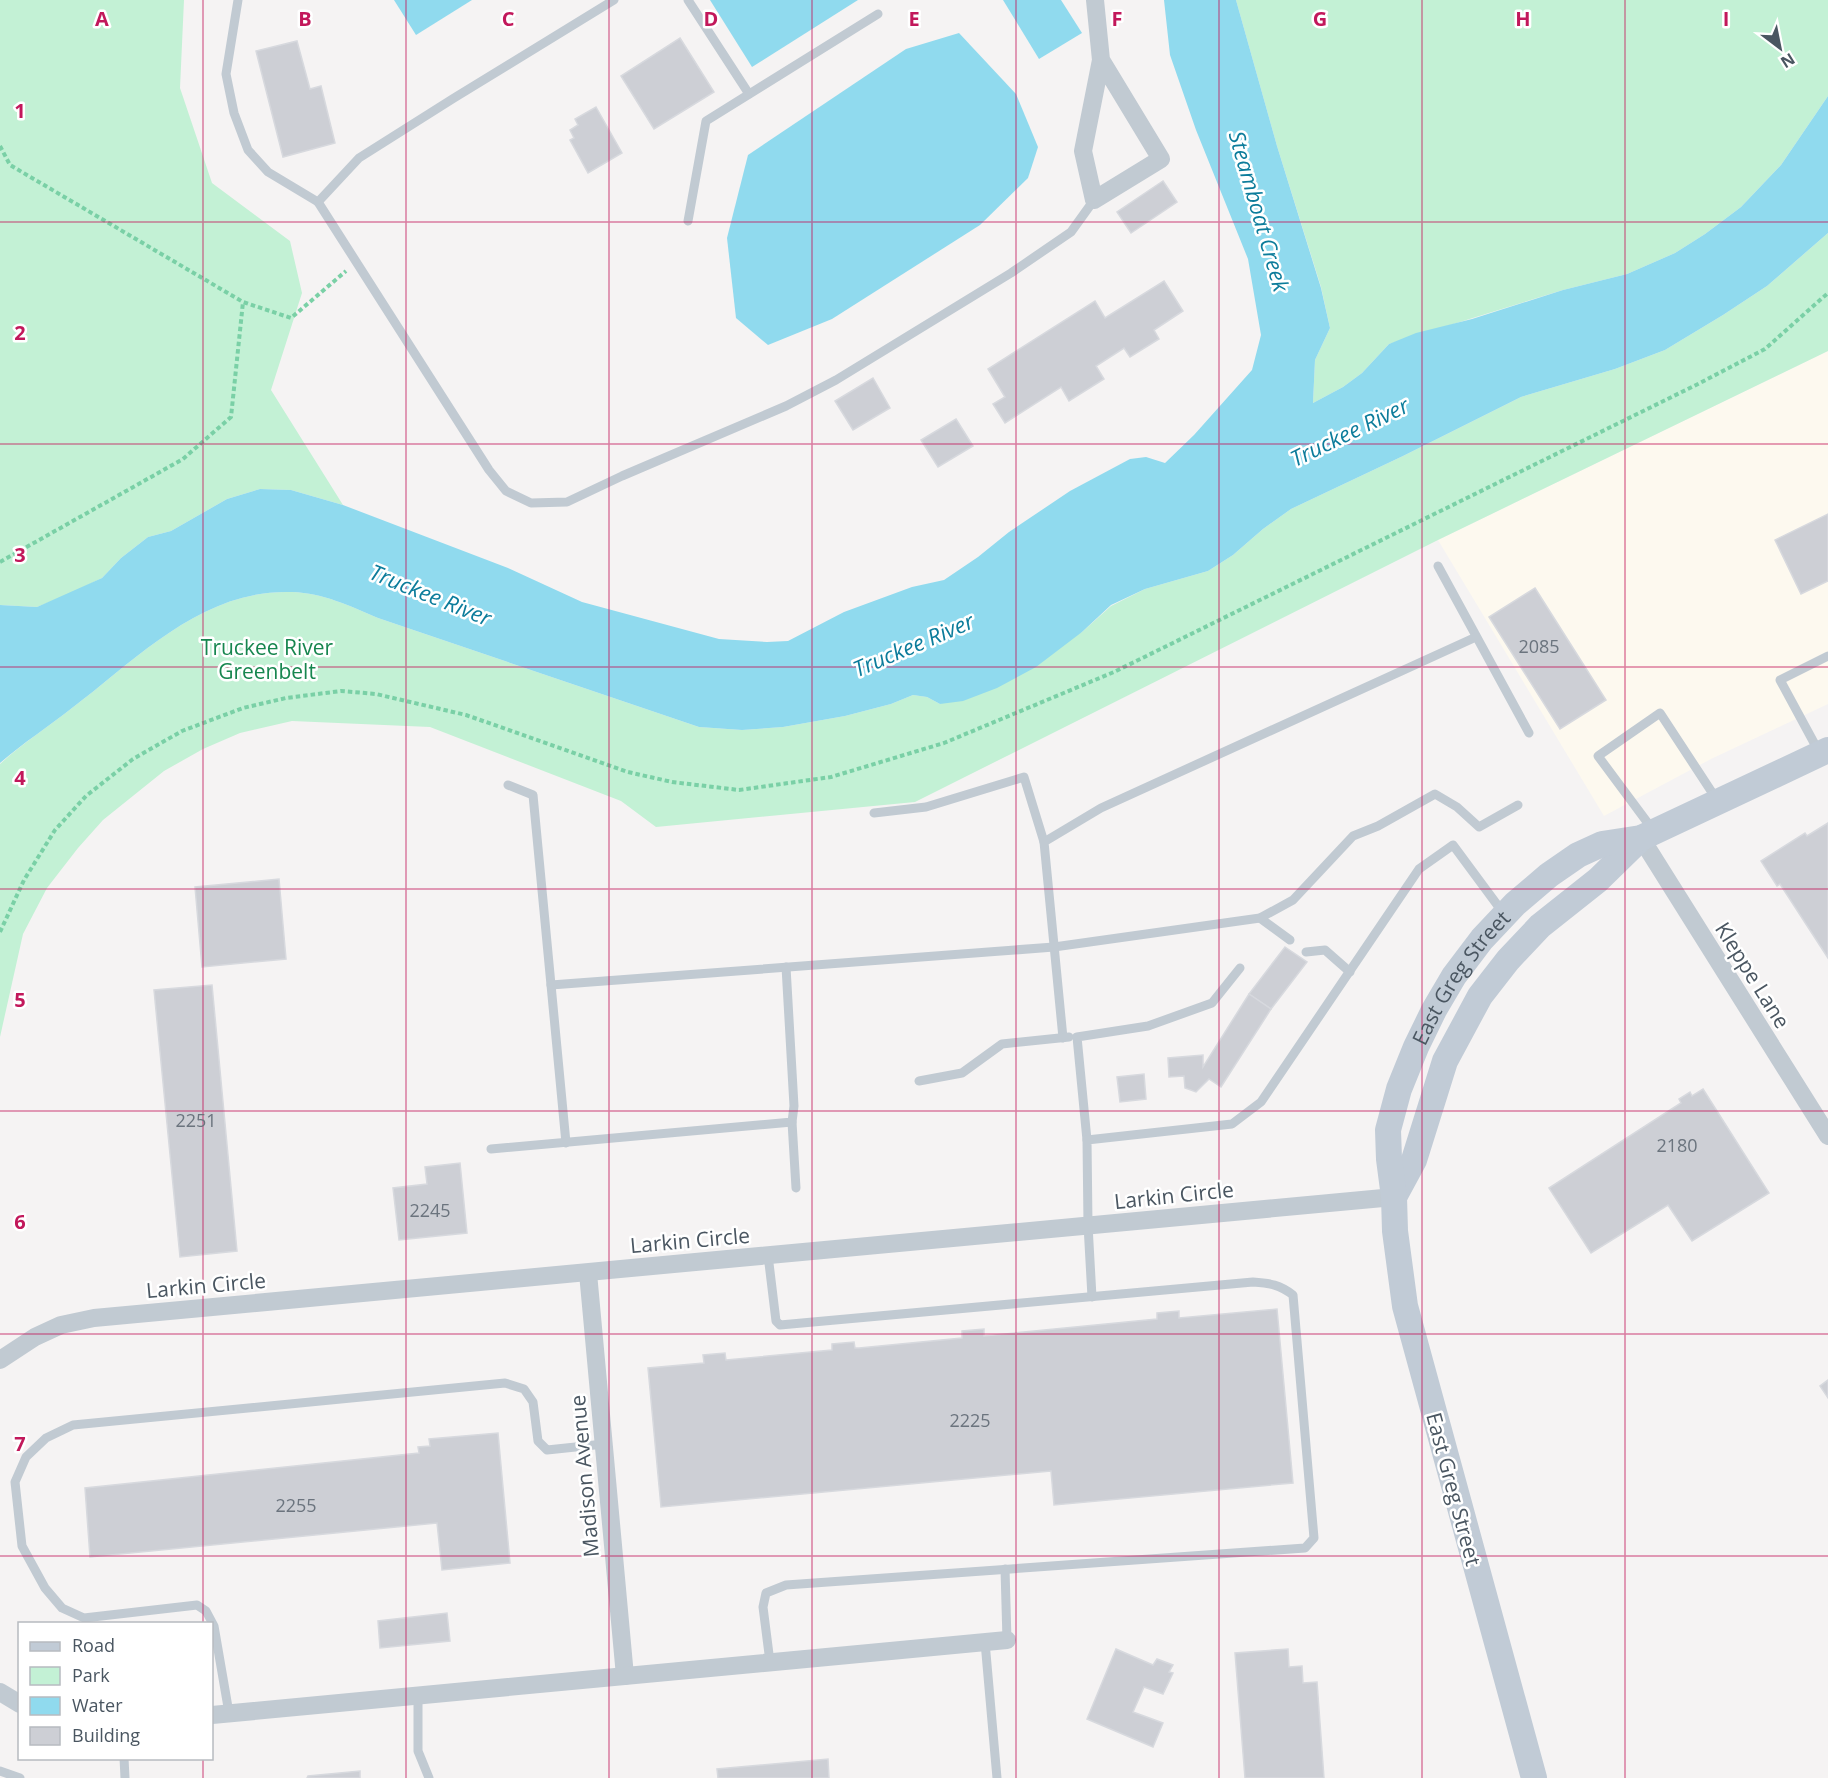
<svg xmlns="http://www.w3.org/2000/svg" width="1828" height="1778" font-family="'Open Sans',sans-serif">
<rect width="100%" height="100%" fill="#f5f3f3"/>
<path fill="#fdf9ef" d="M 1828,351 L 1828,704 L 1711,759 L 1604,816 L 1438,540 Z"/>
<g fill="#c3f1d5">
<path d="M 0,0 L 184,0 L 180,88 L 212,183 L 290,241 L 302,293 L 271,390 L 343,505 L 291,490 L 260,489 L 227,499 L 171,531 L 148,537 L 121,558 L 102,578 L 67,595 L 37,607 L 0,605 Z"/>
<path d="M 1236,0 L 1828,0 L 1828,96 L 1781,165 L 1741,207 L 1705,234 L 1675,253 L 1627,274 L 1563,290 L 1389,344 L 1362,373 L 1343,387 L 1313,403 L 1315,360 L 1330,328 L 1321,287 L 1277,146 Z"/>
<path d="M 1828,233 L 1828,351 L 1438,540 L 915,802 L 656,827 L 621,801 L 430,727 L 292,721 L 240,733 L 203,749 L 164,771 L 103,820 L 78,848 L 47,888 L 23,934 L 0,1037 L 0,764 C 23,743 48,727 72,708 C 138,658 202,589 292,592 C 323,593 350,606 378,618 L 699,727 L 742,730 L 783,727 L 845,716 L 891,704 L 913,695 L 927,697 L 940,704 L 1082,632 L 1111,606 L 1145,589 L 1208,571 L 1233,555 L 1263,529 L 1291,509 L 1403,456 L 1521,397 L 1615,369 L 1665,350 L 1723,315 L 1767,286 Z"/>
</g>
<g fill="#90daee">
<path d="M 394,0 L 472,0 L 416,35 Z"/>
<path d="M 710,0 L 858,0 L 752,67 Z"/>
<path d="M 1003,0 L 1061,0 L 1082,33 L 1039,59 Z"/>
<path d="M 1164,0 L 1236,0 L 1277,146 L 1321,288 L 1330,328 L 1315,360 L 1313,403 L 1343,387 L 1362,373 L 1389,344 L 1416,333 L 1472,319 L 1563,290 L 1627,274 L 1675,253 L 1705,234 L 1741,207 L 1781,165 L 1828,96 L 1828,233 L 1767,286 L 1723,315 L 1665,350 L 1615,369 L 1521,397 L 1403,456 L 1291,509 L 1263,529 L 1233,555 L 1208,571 L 1145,589 L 1111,605 L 1082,632 L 1036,667 L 997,688 L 963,701 L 940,704 L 927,697 L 913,695 L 891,704 L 845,716 L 783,727 L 742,730 L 699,727 L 378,618 C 350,606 323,593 292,592 C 202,589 138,658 72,708 C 48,727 23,743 0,763 L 0,605 L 37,607 L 102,578 L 121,558 L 148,537 L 171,531 L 227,499 L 260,489 L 291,490 L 343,505 L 508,568 L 582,602 L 719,639 L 767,642 L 788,641 L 844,612 L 912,587 L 944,580 L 978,557 L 1009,532 L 1070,491 L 1130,459 L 1146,457 L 1165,463 L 1194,435 L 1252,370 L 1261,335 L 1248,259 L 1196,130 L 1170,55 Z"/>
<path d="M 959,33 L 1016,94 L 1038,147 L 1028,178 L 980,225 L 832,319 L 768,345 L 736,318 L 727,238 L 748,155 L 906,49 Z"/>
</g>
<g fill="#cdcfd5" stroke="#d7d9de" stroke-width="1.5">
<path d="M 680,38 L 714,92 L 654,129 L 621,76 Z"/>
<path d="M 297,41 L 310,89 L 321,86 L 335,143 L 283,157 L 256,51 Z"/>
<path d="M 596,107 L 622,153 L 588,173 L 570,140 L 574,138 L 570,130 L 578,125 L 575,119 Z"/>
<path d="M 1163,181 L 1177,202 L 1131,233 L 1117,212 Z"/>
<path d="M 1164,281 L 1183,311 L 1154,330 L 1159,339 L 1130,357 L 1124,348 L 1096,366 L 1104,379 L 1069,401 L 1061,387 L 1005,423 L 993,404 L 1005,397 L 988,369 L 1095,301 L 1105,318 Z"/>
<path d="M 873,378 L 890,408 L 853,430 L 835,401 Z"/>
<path d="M 956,419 L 973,446 L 938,467 L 921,440 Z"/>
<path d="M 1828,514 L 1828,581 L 1801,594 L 1775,540 Z"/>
<path d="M 1535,588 L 1606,700 L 1560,729 L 1489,617 Z"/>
<path d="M 1828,823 L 1828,958 L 1780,884 L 1777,886 L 1761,861 L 1805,833 L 1807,836 Z"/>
<path d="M 279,879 L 286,959 L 202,967 L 195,887 Z"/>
<path d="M 1285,947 L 1307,962 L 1271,1009 L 1249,994 Z"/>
<path d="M 212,985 L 237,1251 L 180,1257 L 154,990 Z"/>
<path d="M 1249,994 L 1271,1009 L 1221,1087 L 1209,1079 L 1196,1092 L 1185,1088 L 1184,1076 L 1169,1077 L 1168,1058 L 1203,1055 L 1203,1067 Z"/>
<path d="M 1144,1074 L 1146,1099 L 1120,1102 L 1117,1077 Z"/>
<path d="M 1703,1089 L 1769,1193 L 1692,1241 L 1668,1205 L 1591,1253 L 1549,1188 L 1681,1103 L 1679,1099 L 1690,1092 L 1692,1096 Z"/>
<path d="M 460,1163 L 467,1233 L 399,1240 L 393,1188 L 427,1184 L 425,1167 Z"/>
<path d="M 1277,1309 L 1293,1483 L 1054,1505 L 1051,1471 L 661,1507 L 648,1368 L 704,1363 L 703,1355 L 725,1353 L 726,1360 L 832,1350 L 832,1344 L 854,1342 L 855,1348 L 859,1348 L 962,1338 L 962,1331 L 984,1329 L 984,1336 L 1157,1319 L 1157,1313 L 1179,1311 L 1179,1318 Z"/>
<path d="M 1828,1380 L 1828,1398 L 1820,1386 Z"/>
<path d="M 498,1433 L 510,1563 L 442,1570 L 437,1523 L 90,1557 L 85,1488 L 419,1453 L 418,1447 L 430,1446 L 429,1439 Z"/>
<path d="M 447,1613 L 450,1641 L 380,1648 L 378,1621 Z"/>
<path d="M 1116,1649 L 1153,1665 L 1157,1659 L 1173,1665 L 1169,1672 L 1173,1673 L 1163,1694 L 1144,1687 L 1133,1712 L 1163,1723 L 1153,1747 L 1087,1719 Z"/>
<path d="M 1288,1649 L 1289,1667 L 1302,1666 L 1303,1683 L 1317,1682 L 1324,1778 L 1245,1778 L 1235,1653 Z"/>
<path d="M 828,1759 L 829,1778 L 718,1778 L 717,1769 Z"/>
<path d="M 360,1771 L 360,1778 L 307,1778 L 308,1776 Z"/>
</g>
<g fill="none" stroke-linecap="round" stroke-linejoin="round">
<g stroke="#7ad0a6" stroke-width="4" stroke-dasharray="4.5 3" stroke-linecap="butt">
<path d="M 0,146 L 10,165 L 243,302 L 291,318 L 346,271"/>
<path d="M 0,562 L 183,459 L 231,417 L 243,302"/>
<path d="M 0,932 L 24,880 L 55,830 L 86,796 L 133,759 L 182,731 L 243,708 L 286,698 L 341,691 L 376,694 L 466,715 L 628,772 L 672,782 L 739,790 L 831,777 L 944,743 L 1114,672 L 1698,384 L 1765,349 L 1828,293"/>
</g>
<g stroke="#c1cad2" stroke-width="9">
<path d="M 238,0 L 226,74 L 234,113 L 248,150 L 268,172 L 318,202 L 359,158 L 454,98 L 614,0"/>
<path d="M 688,0 L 749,94"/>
<path d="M 318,202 L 489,470 L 506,491 L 531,503 L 567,502 L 622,476 L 786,406 L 836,380 L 1011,273 L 1071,232 L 1094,200"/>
<path d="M 688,221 L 706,121 L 878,14"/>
<path d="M 1438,566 L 1529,733"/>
<path d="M 1819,752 L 1780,680 L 1828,656"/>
<path d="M 508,785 L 533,795 L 566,1143"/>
<path d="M 874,813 L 926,807 L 1024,777 L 1044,842"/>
<path d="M 1653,830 L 1598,756 L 1660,713 L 1717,800"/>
<path d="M 1260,918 L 1290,940"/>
<path d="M 1306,952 L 1325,950 L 1350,972"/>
<path d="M 551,985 L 1054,947 L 1260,918 L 1293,900 L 1353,836 L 1378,826 L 1435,794 L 1457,807 L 1479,827 L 1518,805"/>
<path d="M 1063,1038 L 1044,842 L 1101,808 L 1476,637"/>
<path d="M 919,1081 L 962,1073 L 1002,1044 L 1069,1037"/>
<path d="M 792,1122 L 796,1188"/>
<path d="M 1087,1140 L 1077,1037 L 1148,1026 L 1212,1003 L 1240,968"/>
<path d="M 491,1149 L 792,1122 L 794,1106 L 786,967"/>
<path d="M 768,1255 L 776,1321 L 780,1325 L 1253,1282 C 1270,1283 1280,1285 1293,1295 L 1314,1538 L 1305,1548 L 786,1585 L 766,1593 L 763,1607 L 770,1662"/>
<path d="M 1092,1297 L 1088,1225 L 1087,1140 L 1232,1124 L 1261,1102 L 1419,869 L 1453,845 L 1504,914"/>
<path d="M 1005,1569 L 1007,1640"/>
<path d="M 985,1642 L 997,1778"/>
<path d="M 418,1695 L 418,1751 L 429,1778"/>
<path d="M 229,1713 L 214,1626 L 206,1611 L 197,1605 L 84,1618 L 62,1608 L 45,1588 L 22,1546 L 15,1482 L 26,1457 L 46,1438 L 73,1425 L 505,1383 L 524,1389 L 533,1402 L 538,1441 L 547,1450 L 604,1444"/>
<path d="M 124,1758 L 125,1778"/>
<path d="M 0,1771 L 20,1778"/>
</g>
<g stroke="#c1cad2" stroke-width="18">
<path d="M 1095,0 L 1101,60 L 1083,151 L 1094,200 L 1161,159 L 1101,60"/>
<path d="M 1641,838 L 1828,1136"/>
<path d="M 588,1273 L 625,1676"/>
<path d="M 0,1360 L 35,1337 L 61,1325 L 94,1318 L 1394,1197"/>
<path d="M 0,1692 L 20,1704"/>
<path d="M 212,1715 L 1007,1640"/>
</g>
<g stroke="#c1cbd6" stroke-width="26">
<path d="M 1394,1197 L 1414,1160 L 1445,1061 L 1480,996 L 1508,960 L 1540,926 L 1598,880 L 1641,838"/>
<path id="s1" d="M 1534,1778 L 1405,1306 L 1395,1231 L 1394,1197 L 1389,1159 L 1388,1130 L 1399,1089 L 1416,1047 L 1434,1010 L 1454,976 L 1482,939 L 1515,904 L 1549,875 L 1578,855 L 1602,844 L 1641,838 L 1828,750"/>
</g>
</g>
<path fill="none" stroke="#c2185b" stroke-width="1.5" stroke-opacity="0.55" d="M 203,0 L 203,1624M 406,0 L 406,1778M 609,0 L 609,1778M 812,0 L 812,1778M 1016,0 L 1016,1778M 1219,0 L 1219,1778M 1422,0 L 1422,1778M 1625,0 L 1625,1778M 0,222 L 1828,222M 0,444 L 1828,444M 0,667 L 1828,667M 0,889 L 1828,889M 0,1111 L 1828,1111M 0,1334 L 1828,1334M 0,1556 L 1828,1556M 203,1758 L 203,1778"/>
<g text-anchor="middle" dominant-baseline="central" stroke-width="5" stroke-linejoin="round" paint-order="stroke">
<g font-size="18" fill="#6b747e">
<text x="1539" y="646">2085</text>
<text x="196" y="1120">2251</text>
<text x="1677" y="1145">2180</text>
<text x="430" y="1210">2245</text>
<text x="970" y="1420">2225</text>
<text x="296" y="1505">2255</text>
</g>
<g font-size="21" fill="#17864f" stroke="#fff">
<text x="267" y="647">Truckee River<tspan x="267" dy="24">Greenbelt</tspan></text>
</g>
<g font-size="21" fill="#4a5661" stroke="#fff">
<text transform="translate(1753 975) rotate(58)">Kleppe Lane</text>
<text stroke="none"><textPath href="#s1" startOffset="837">East Greg Street</textPath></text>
<text transform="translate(1174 1195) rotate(-6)">Larkin Circle</text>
<text transform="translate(690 1240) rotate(-5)">Larkin Circle</text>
<text transform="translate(206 1285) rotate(-5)">Larkin Circle</text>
<text transform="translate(584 1476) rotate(-95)">Madison Avenue</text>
<text transform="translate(1454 1489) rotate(75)">East Greg Street</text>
</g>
<g font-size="22" font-style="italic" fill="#0c7c9b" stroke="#fff">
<text transform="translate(1260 211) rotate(74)">Steamboat Creek</text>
<text transform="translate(1349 431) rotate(-26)">Truckee River</text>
<text transform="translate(431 594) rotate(22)">Truckee River</text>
<text transform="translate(913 644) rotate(-23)">Truckee River</text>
</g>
</g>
<g font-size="20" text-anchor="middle" font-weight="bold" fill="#c2185b" stroke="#fff" stroke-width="5" stroke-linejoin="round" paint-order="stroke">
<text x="102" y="26">A</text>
<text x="305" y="26">B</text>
<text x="508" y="26">C</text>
<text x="711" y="26">D</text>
<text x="914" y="26">E</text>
<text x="1117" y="26">F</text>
<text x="1320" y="26">G</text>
<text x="1523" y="26">H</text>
<text x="1726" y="26">I</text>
<text x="20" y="118">1</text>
<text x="20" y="340">2</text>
<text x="20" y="562">3</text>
<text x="20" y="785">4</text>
<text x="20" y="1007">5</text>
<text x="20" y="1229">6</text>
<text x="20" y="1451">7</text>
</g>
<rect x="18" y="1622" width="195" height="138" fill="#ffffff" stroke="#b7bbc0" stroke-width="1.5"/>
<rect x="30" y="1642" width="30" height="9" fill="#c1cbd6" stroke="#b7bbc0" stroke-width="1.5"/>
<text x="72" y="1652" font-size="18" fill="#4a5661">Road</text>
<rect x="30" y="1667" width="30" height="18" fill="#c3f1d5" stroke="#b7bbc0" stroke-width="1.5"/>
<text x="72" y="1682" font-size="18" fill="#4a5661">Park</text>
<rect x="30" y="1697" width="30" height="18" fill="#90daee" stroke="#b7bbc0" stroke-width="1.5"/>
<text x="72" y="1712" font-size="18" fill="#4a5661">Water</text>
<rect x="30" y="1727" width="30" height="18" fill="#cdcfd5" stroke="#b7bbc0" stroke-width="1.5"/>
<text x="72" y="1742" font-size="18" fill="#4a5661">Building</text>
<g transform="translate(1780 48) rotate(148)" stroke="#ffffff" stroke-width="4.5" paint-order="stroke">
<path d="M0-4.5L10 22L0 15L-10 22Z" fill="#4a5661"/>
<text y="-9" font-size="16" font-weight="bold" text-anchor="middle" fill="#4a5661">N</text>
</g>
</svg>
